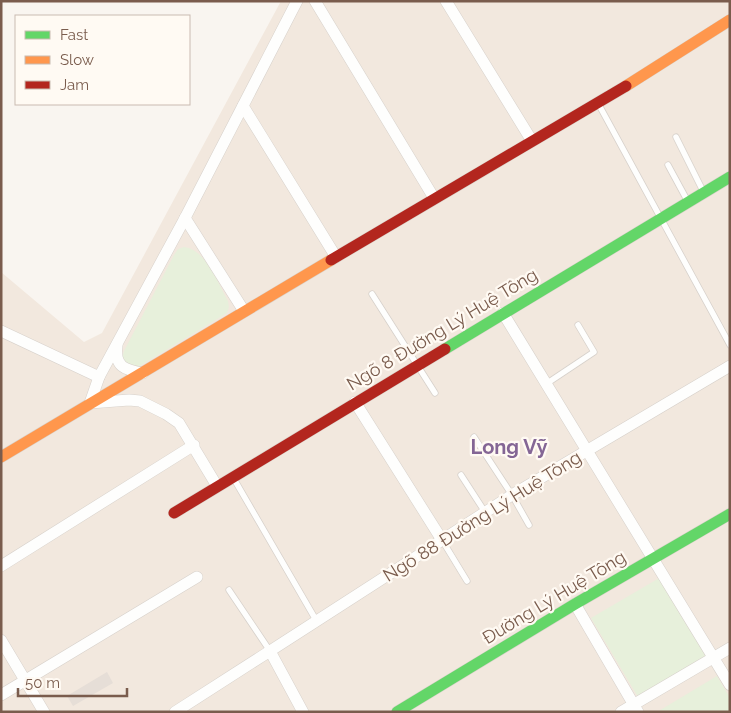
<svg xmlns="http://www.w3.org/2000/svg" width="731" height="713" font-family="Raleway,sans-serif">
<rect width="100%" height="100%" fill="#f9f5f0"/>
<path fill="#f2e8de" d="M 281,1 L 730,1 L 730,712 L 1,712 L 1,272 L 84,342 L 102,333 Z"/>
<g fill="#e7f0db">
<path d="M 184,247 C 207,250 218,284 228,301 L 229,307 L 227,313 L 138,367 L 132,368 L 122,358 L 124,351 L 174,255 L 178,249 Z"/>
<path d="M 661,577 L 707,655 L 638,697 L 591,618 Z"/>
<path d="M 717,676 L 730,698 L 730,712 L 657,712 Z"/>
</g>
<path fill="#e6ded7" d="M 107,672 L 113,683 L 73,706 L 67,696 Z"/>
<g fill="none" stroke-linecap="round" stroke-linejoin="round">
<g stroke="#d7d1cb" stroke-width="7">
<g id="lane">
<path d="M 599,105 L 730,345"/>
<path d="M 676,137 L 703,191"/>
<path d="M 668,165 L 687,200"/>
<path d="M 372,294 L 435,393"/>
<path d="M 546,384 L 594,352 L 578,325"/>
<path d="M 474,437 L 512,495 L 529,525"/>
<path d="M 461,475 L 485,512"/>
<path d="M 234,479 L 316,620"/>
<path d="M 442,540 L 467,581"/>
<path d="M 229,590 L 270,651"/>
</g>
</g>
<g stroke="#d7d1cb" stroke-width="12">
<g id="street">
<path d="M 315,1 L 434,198"/>
<path d="M 446,1 L 532,141"/>
<path d="M 243,106 L 336,257"/>
<path d="M 185,218 L 244,311"/>
<path d="M 503,313 L 730,685"/>
<path d="M 1,331 L 99,377 L 90,403 L 129,400 L 140,401 L 166,414 L 179,423 L 217,486"/>
<path d="M 117,345 C 114,367 125,370 143,373"/>
<path d="M 99,377 L 185,218 L 297,1"/>
<path d="M 355,402 L 442,540"/>
<path d="M 1,566 L 194,445"/>
<path d="M 575,604 L 638,712"/>
<path d="M 1,640 L 44,712"/>
<path d="M 1,695 L 197,577"/>
<path d="M 175,712 L 270,651"/>
<path d="M 303,712 L 270,651 L 512,495 L 730,366"/>
<path d="M 621,712 L 730,648"/>
</g>
</g>
<g stroke="#d9d2cb" stroke-width="12">
<g id="fast">
<path d="M 445,349 L 730,177"/>
<path d="M 397,712 L 575,604 L 730,514"/>
</g>
</g>
<g stroke="#d9d2cb" stroke-width="12">
<g id="slow">
<path d="M 626,86 L 730,20"/>
<path d="M 1,457 L 331,260"/>
</g>
</g>
<g stroke="#d9d2cb" stroke-width="12">
<g id="jam">
<path d="M 331,260 L 626,86"/>
<path d="M 174,513 L 445,349"/>
</g>
</g>
<use href="#lane" stroke="#fefefd" stroke-width="5.5"/>
<use href="#street" stroke="#fefefd" stroke-width="11"/>
<use href="#fast" stroke="#63d668" stroke-width="11"/>
<use href="#slow" stroke="#ff974d" stroke-width="11"/>
<use href="#jam" stroke="#b3261e" stroke-width="11"/>
</g>
<g text-anchor="middle" dominant-baseline="central" stroke-width="4.5" stroke-linejoin="round" paint-order="stroke">
<g font-size="18" fill="#7a5c4d" stroke="#fffaf3">
<text transform="translate(442 329) rotate(-31)">Ngõ 8 Đường Lý Huệ Tông</text>
<text transform="translate(482 516) rotate(-32)">Ngõ 88 Đường Lý Huệ Tông</text>
<text transform="translate(554 597) rotate(-31)">Đường Lý Huệ Tông</text>
</g>
<g font-size="20" font-weight="bold" fill="#846695" stroke="#fffaf3">
<text x="509" y="447">Long Vỹ</text>
</g>
</g>
<rect width="731" height="713" fill="none" stroke="#7a5c4d" stroke-width="5"/>
<rect x="15" y="15" width="175" height="90" fill="#fffaf3" stroke="#cabbb1"/>
<rect x="25" y="31" width="25" height="8" fill="#63d668" stroke="#cabbb1"/>
<text x="60" y="40" font-size="15" fill="#7a5c4d">Fast</text>
<rect x="25" y="56" width="25" height="8" fill="#ff974d" stroke="#cabbb1"/>
<text x="60" y="65" font-size="15" fill="#7a5c4d">Slow</text>
<rect x="25" y="81" width="25" height="8" fill="#b3261e" stroke="#cabbb1"/>
<text x="60" y="90" font-size="15" fill="#7a5c4d">Jam</text>
<path d="M18 688v8h109v-8" fill="none" stroke="#7a5c4d" stroke-width="2.5"/>
<text x="25" y="688" font-size="15" fill="#7a5c4d" stroke="#fffaf3" stroke-width="4" paint-order="stroke">50 m</text>
</svg>
